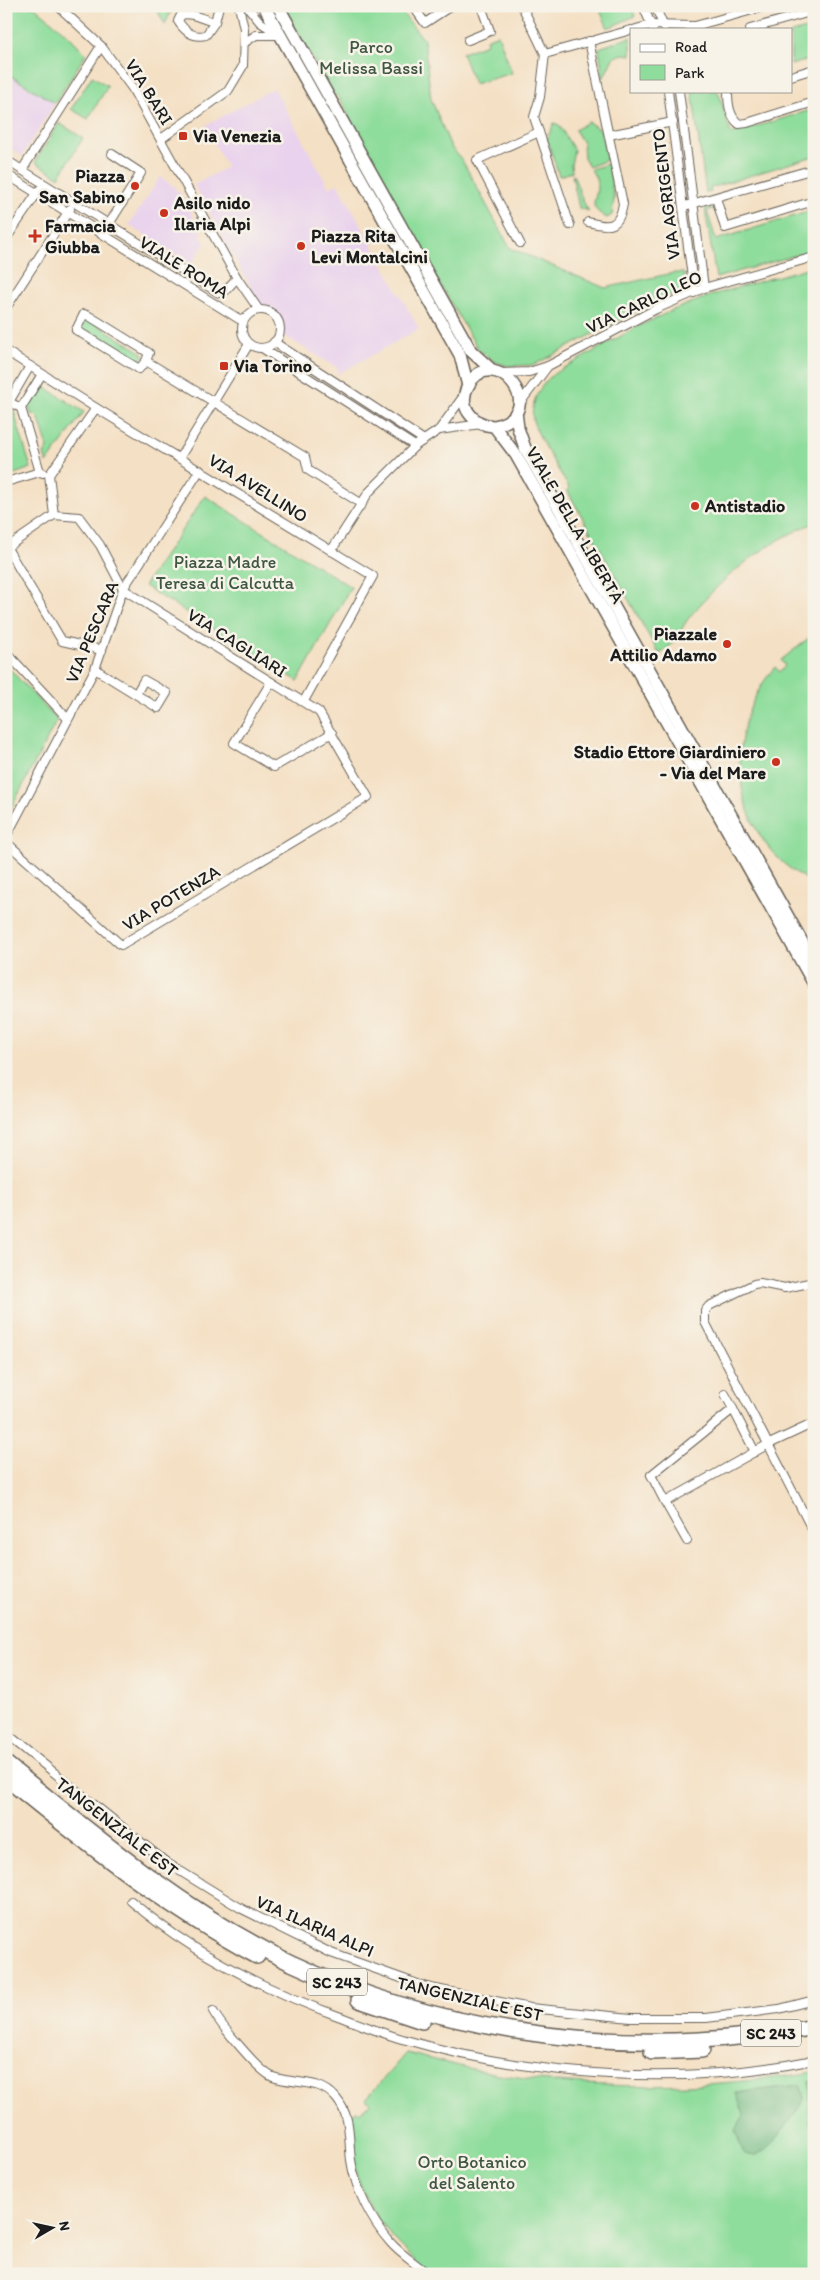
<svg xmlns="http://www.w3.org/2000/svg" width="820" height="2280" font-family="Itim,sans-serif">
<rect width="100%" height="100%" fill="#f7f3e8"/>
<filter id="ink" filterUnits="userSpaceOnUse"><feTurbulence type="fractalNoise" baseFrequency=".02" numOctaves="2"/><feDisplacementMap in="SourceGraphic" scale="10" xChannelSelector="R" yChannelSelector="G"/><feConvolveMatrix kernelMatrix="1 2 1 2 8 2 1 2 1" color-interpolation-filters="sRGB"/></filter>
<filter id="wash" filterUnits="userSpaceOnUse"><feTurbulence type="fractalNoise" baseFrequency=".0096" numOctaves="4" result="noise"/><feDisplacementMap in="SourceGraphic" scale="20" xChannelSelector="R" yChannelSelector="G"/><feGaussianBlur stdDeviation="1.12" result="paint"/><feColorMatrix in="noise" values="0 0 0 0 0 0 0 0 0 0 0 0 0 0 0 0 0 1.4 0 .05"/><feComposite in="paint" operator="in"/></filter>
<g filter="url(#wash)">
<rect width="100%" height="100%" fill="#f4e0c4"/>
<g fill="#e9d2ed">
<path d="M 6,73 L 55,103 L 22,156 L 6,145 Z"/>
<path d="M 274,88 L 329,188 L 338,184 L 419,329 L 336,375 L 339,369 L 283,335 L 284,325 L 280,316 L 274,309 L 260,304 L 194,185 L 227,167 L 205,126 Z"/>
<path d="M 160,177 L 176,188 L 175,190 L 181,194 L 202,234 L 200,237 L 206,242 L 191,264 L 129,225 Z"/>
</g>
<g fill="#8fdd9c" stroke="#567c5c">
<path d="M 6,6 L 34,6 L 71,38 L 86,54 L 55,103 L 6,73 Z"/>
<path d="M 155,6 L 177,6 L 170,13 L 165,25 Z"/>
<path d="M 283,6 L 397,6 L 424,40 L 431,99 L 451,147 L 462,160 L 510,248 L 605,288 L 673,273 L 684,273 L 685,289 L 658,300 L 534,365 L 508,366 L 495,362 L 478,349 L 429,266 L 349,121 C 350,113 342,104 338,96 L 333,95 Z"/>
<path d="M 598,6 L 631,6 L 635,16 L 608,28 Z"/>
<path d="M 814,27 L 814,58 L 791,65 L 791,33 Z"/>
<path d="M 498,34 L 512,73 L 474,84 L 462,53 L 487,44 L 486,39 Z"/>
<path d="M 631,37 L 631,55 L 623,54 L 613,58 L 603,79 L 599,48 Z"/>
<path d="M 92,76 L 108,86 L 88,119 L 71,109 Z"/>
<path d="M 692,91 L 718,91 L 731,134 L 814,109 L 814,156 L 710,188 L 711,192 L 706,193 Z"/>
<path d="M 588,122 L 601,130 L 607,160 L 589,167 L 584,158 L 583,143 L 575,130 Z"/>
<path d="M 59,123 L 83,138 L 59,177 L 35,162 Z"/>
<path d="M 554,123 L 559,125 L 574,150 L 571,165 L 572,172 L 559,176 L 547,139 Z"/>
<path d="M 608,164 L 614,198 L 612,215 L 607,218 C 585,205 598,202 597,184 C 597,178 593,174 591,169 Z"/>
<path d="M 573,175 C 579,187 581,201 589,211 L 579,208 L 572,176 Z"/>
<path d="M 712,207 L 713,209 L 707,211 L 716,240 L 814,210 L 814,250 L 716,278 L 705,209 Z"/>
<path d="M 814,266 L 814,523 C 766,542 725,575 692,614 C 679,629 677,645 659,654 L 567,490 L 569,488 C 561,474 535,432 533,420 C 530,401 541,384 555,373 L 637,327 L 673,310 L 712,295 Z"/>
<path d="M 88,319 L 143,353 L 144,355 L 139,363 L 136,364 L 81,329 L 85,320 Z"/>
<path d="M 42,385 L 84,412 L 47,463 L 44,454 L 48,448 L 38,416 L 31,414 L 29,405 Z"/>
<path d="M 13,409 L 31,468 L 6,477 L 6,411 Z"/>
<path d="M 205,496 L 351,587 L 298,681 L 144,586 Z"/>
<path d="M 814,634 L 814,883 C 730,844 718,733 775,667 L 780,672 L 785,666 L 781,660 Z"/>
<path d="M 6,665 L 57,720 L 6,818 Z"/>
<path d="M 406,2053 C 453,2065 500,2076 548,2081 C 637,2090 726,2086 814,2072 L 814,2274 L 432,2274 C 395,2244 360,2207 353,2158 C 351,2144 352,2129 351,2115 L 356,2110 L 359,2112 L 370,2104 L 366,2099 Z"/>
</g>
<g fill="#73bc84" stroke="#486c50">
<path d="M 814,2080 L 814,2132 C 805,2118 812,2098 809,2082 Z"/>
<path d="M 800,2085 L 805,2098 C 791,2120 778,2143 755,2156 L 744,2154 L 735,2130 L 744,2115 L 736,2093 Z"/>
</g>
</g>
<g filter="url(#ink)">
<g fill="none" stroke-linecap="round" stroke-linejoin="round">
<g stroke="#686157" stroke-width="10">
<g id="street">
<path d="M 58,6 L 101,46 L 132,88 L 237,278 L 259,310"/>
<path d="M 247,6 L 260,22 L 278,34"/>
<path d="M 413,6 L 425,23 L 451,6"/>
<path d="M 522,6 L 545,54 L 631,30"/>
<path d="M 643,6 L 653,29"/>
<path d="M 655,6 L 664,27"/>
<path d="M 215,22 C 202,20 194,12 181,15 L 178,21 C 185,32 193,38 206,35 L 215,22 L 219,6"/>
<path d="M 636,29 L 651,25 L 695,26 L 767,6"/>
<path d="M 750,29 L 814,11"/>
<path d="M 468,40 L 490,31 L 481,6"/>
<path d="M 244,43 L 256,35 L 280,35"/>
<path d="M 545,54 L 540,97 L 534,117 L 570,225"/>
<path d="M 791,76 L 814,69"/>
<path d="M 668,91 L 694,293"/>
<path d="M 679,91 L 704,288"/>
<path d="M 728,91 C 728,103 729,116 739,124 L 747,123 L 814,102"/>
<path d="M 609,135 L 673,122"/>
<path d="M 161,139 L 228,91 L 243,66 L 244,29 L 239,6"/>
<path d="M 6,160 L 219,293 L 225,291 L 237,278"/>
<path d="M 22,170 L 101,46"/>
<path d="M 6,174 L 239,319 L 245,318"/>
<path d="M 716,198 L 725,228 L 814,201"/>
<path d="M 688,205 L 814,169"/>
<path d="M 588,222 C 610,228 619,228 623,204 L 589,41"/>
<path d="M 109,224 L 141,173 L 112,154"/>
<path d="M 6,239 L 40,189"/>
<path d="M 520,243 L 477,160 L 539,132"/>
<path d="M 6,308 L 70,209"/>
<circle cx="261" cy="329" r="19"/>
<path d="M 274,342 L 424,440"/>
<path d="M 262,348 L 415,446"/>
<path d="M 6,351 L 96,408 L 373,576 L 304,701"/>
<path d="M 146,361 L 149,353 L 89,316 L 84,314 L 76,330 L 139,369 L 146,361 L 305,457 L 308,470 L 362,504"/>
<path d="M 502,373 L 529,372 L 548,366 L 656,309 L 704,288 L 814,257"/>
<path d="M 9,402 L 30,366"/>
<path d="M 6,403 L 9,402 L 21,408 L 40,472"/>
<path d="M 520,403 L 548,366"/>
<path d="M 21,408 L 42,374"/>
<path d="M 439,430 L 481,424"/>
<path d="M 180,457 L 249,344"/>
<path d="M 6,482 L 40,472 L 43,473"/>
<path d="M 54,515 L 49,475 L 96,408"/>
<path d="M 6,548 L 54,515"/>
<path d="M 7,548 L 62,641 L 102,650"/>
<path d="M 331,551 L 369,492 L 415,446 L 439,430 L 465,394"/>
<path d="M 6,652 L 68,719"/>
<path d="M 95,669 L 158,708 L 167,693 L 144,680 L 136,694"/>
<path d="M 271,682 L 234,743 L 274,767 L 332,733"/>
<path d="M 6,837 L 95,669 L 123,589 L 200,470"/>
<path d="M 6,842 L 121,945 L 368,797 L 319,712 L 123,589 L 100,545 L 79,517 L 54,515"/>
<path d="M 814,1282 L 785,1288 L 760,1283 L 754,1284 L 709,1306 L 705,1311 L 705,1322 L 814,1533"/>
<path d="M 725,1394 L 733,1409"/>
<path d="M 755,1452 L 733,1409 L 651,1475 L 665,1502 L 767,1445 L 814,1423"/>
<path d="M 665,1502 L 687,1541"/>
<path d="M 6,1734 L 167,1863 L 242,1909 L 331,1953 L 426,1987 L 530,2008 L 631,2018 L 706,2018 L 779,2009 L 814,2000"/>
<path d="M 131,1901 C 191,1953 264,1989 338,2016 C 360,2024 383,2034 406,2040 C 534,2077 683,2087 814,2060"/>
<path d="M 213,2011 C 220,2024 260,2073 273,2077 C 296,2085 319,2078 336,2098 C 352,2117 348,2137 351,2160 C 355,2189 371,2220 390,2242 C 400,2254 415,2263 428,2274"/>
</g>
</g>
<g stroke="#686157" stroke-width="14">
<g id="secondary">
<path d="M 264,6 L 460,355 L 468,386"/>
<path d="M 278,6 L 471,351 L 493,371"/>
<path d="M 516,412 L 518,428 L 525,448 L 814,963"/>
<path d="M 494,426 C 554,412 492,340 468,386 C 457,406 473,425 494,426 L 516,455 L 814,984"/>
</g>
</g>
<g stroke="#686157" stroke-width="18">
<g id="highway">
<path d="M 6,1764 C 95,1836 185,1912 289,1962 C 432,2029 592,2053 748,2036 C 770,2033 792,2032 814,2027"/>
<path d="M 6,1778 C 88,1845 164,1906 257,1956"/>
<path d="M 359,2000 L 422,2021"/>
<path d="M 652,2052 L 702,2050"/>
</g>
</g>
<use href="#street" stroke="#fff" stroke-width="8"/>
<use href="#secondary" stroke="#fff" stroke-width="11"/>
<use href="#highway" stroke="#fff" stroke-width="15"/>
</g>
</g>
<g fill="#c8321e" stroke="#f7f3e8" stroke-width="2">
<rect x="178" y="131" width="10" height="10" rx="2.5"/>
<circle cx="135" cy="186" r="5"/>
<circle cx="164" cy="213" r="5"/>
<path d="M32.5 228.5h5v5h5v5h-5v5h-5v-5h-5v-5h5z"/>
<circle cx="301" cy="246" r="5"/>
<rect x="219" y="361" width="10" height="10" rx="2.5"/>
<circle cx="695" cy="506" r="5"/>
<circle cx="727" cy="644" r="5"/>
<circle cx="776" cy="762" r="5"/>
</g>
<g text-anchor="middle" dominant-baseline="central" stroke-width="5" stroke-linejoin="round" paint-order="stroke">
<g fill="#f7f3e8" stroke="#5e5c59" stroke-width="1">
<rect x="307" y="1968.5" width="60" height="27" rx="4"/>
<rect x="741" y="2019.5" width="60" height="27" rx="4"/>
</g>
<g font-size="16" font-weight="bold" fill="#1c1c1c">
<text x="337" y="1982">SC 243</text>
<text x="771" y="2033">SC 243</text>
</g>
<g font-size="18" fill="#3e5642" stroke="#f7f3e8">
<text x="371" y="47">Parco<tspan x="371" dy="21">Melissa Bassi</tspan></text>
<text x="225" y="562">Piazza Madre<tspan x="225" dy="21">Teresa di Calcutta</tspan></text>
<text x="472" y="2162">Orto Botanico<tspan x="472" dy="21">del Salento</tspan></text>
</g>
<g font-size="18" fill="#1c1c1c" stroke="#f7f3e8">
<text transform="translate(149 92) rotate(58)">VIA BARI</text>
<text transform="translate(666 194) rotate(-97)">VIA AGRIGENTO</text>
<text transform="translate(184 267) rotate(32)">VIALE ROMA</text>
<text transform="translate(644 302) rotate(-25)">VIA CARLO LEO</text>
<text transform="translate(258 488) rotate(32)">VIA AVELLINO</text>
<text transform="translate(575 525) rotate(60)">VIALE DELLA LIBERTÀ</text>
<text transform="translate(92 632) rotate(-67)">VIA PESCARA</text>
<text transform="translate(237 643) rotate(32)">VIA CAGLIARI</text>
<text transform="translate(171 898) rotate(-31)">VIA POTENZA</text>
<text transform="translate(117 1827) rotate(38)">TANGENZIALE EST</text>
<text transform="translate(315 1926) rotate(24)">VIA ILARIA ALPI</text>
<text transform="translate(470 1999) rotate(13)">TANGENZIALE EST</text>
</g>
<g font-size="18" font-weight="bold" fill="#1c1c1c" stroke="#f7f3e8" text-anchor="start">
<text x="193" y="136">Via Venezia</text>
<text x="125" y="176" text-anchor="end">Piazza<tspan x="125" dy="21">San Sabino</tspan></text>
<text x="174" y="203">Asilo nido<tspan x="174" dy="21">Ilaria Alpi</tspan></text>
<text x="45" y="226">Farmacia<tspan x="45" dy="21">Giubba</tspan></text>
<text x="311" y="236">Piazza Rita<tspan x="311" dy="21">Levi Montalcini</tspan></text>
<text x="234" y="366">Via Torino</text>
<text x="705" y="506">Antistadio</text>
<text x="717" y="634" text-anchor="end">Piazzale<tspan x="717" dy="21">Attilio Adamo</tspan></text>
<text x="766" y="752" text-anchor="end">Stadio Ettore Giardiniero<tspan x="766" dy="21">- Via del Mare</tspan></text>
</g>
</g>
<rect width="820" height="2280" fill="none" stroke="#f7f3e8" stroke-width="25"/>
<rect x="630" y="28" width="162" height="65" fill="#f7f3e8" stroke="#9f9d96"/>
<rect x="640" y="44" width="25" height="8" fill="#ffffff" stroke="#9f9d96"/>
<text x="675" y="52" font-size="15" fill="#1c1c1c">Road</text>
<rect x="640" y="65" width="25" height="15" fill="#8fdd9c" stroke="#9f9d96"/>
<text x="675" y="78" font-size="15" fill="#1c1c1c">Park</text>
<g transform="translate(52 2228) rotate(81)" stroke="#f7f3e8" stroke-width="4" paint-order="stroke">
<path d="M0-4L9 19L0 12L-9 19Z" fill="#1c1c1c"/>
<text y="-8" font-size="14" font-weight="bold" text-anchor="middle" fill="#1c1c1c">N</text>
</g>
</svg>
